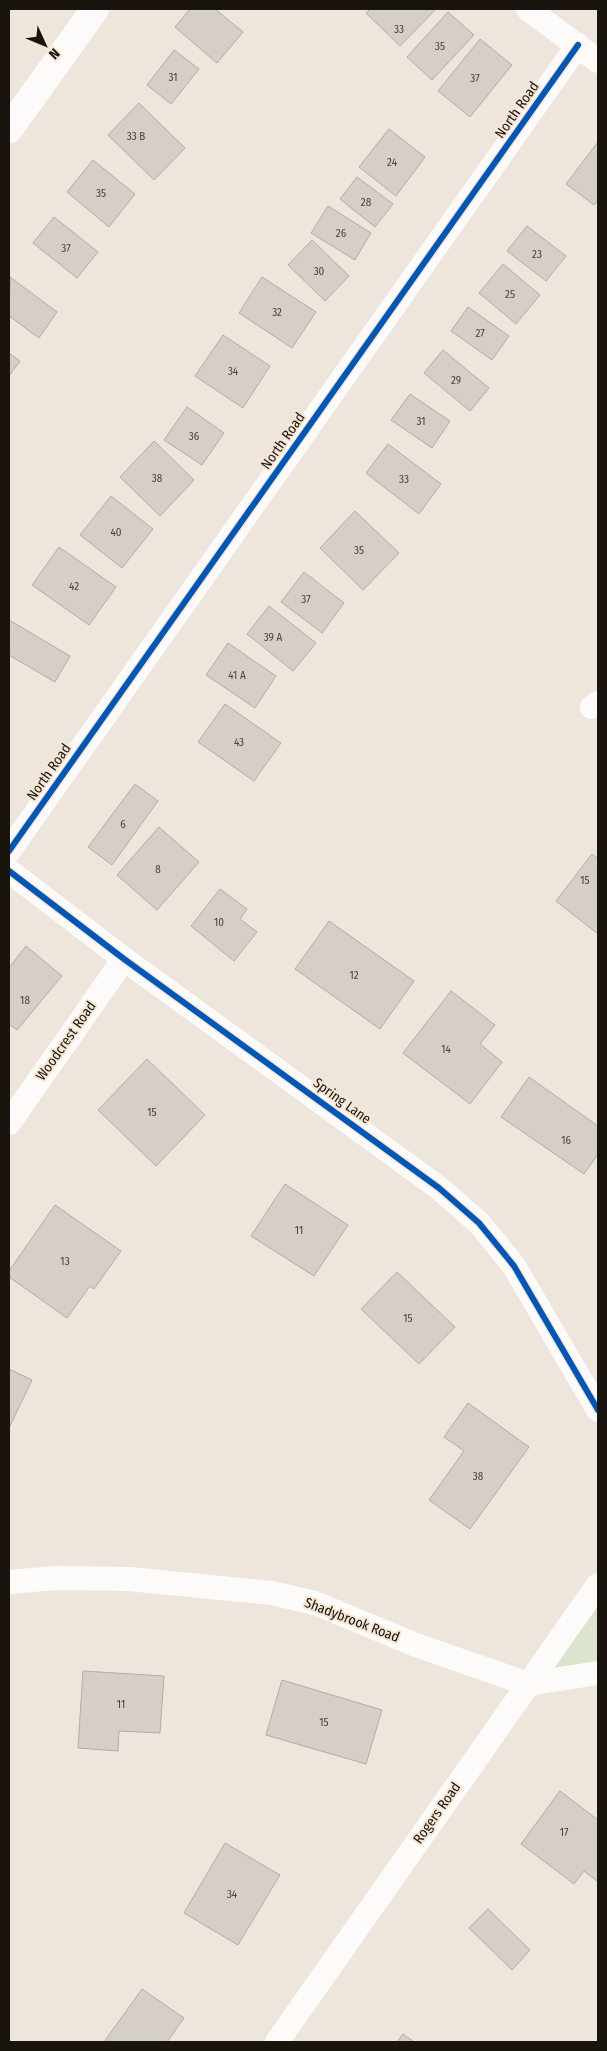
<svg xmlns="http://www.w3.org/2000/svg" width="607" height="2051" font-family="'Fira Sans Condensed',sans-serif">
<rect width="100%" height="100%" fill="#eee6dd"/>
<path fill="#dce4cf" d="M 598,1596 L 598,1666 L 542,1676 Z"/>
<g fill="#d6cfc8" stroke="#b2aca4">
<path d="M 190,9 L 215,9 L 243,32 L 217,63 L 175,27 Z"/>
<path d="M 370,9 L 436,9 L 400,46 L 366,13 Z"/>
<path d="M 448,12 L 474,35 L 432,80 L 407,57 Z"/>
<path d="M 480,39 L 512,65 L 470,117 L 438,91 Z"/>
<path d="M 174,50 L 199,69 L 171,104 L 147,85 Z"/>
<path d="M 139,103 L 185,148 L 154,180 L 108,135 Z"/>
<path d="M 389,129 L 425,157 L 396,196 L 359,167 Z"/>
<path d="M 598,142 L 598,200 L 594,205 L 566,184 Z"/>
<path d="M 93,160 L 135,194 L 109,227 L 67,192 Z"/>
<path d="M 357,177 L 393,204 L 375,227 L 340,199 Z"/>
<path d="M 328,206 L 371,233 L 355,260 L 311,233 Z"/>
<path d="M 54,217 L 98,252 L 77,278 L 33,243 Z"/>
<path d="M 527,226 L 566,256 L 546,281 L 507,251 Z"/>
<path d="M 312,240 L 349,276 L 325,301 L 288,265 Z"/>
<path d="M 503,264 L 540,295 L 516,324 L 479,293 Z"/>
<path d="M 10,277 L 57,312 L 39,338 L 9,316 Z"/>
<path d="M 262,277 L 316,312 L 292,348 L 239,313 Z"/>
<path d="M 468,307 L 509,336 L 492,360 L 451,331 Z"/>
<path d="M 223,335 L 270,366 L 243,408 L 195,376 Z"/>
<path d="M 443,350 L 489,388 L 470,411 L 424,373 Z"/>
<path d="M 9,353 L 20,361 L 9,376 Z"/>
<path d="M 410,394 L 450,421 L 432,448 L 391,420 Z"/>
<path d="M 187,407 L 224,433 L 202,465 L 164,440 Z"/>
<path d="M 154,441 L 194,480 L 160,516 L 120,477 Z"/>
<path d="M 388,444 L 441,484 L 419,514 L 366,473 Z"/>
<path d="M 111,496 L 153,529 L 122,568 L 80,535 Z"/>
<path d="M 355,511 L 399,553 L 363,590 L 320,548 Z"/>
<path d="M 59,547 L 116,587 L 89,625 L 32,585 Z"/>
<path d="M 304,572 L 344,603 L 322,633 L 281,602 Z"/>
<path d="M 269,606 L 316,643 L 293,671 L 247,634 Z"/>
<path d="M 9,620 L 70,656 L 55,682 L 9,655 Z"/>
<path d="M 228,643 L 276,676 L 255,708 L 206,675 Z"/>
<path d="M 225,704 L 281,743 L 254,781 L 198,742 Z"/>
<path d="M 135,784 L 158,801 L 112,865 L 88,847 Z"/>
<path d="M 159,827 L 199,862 L 157,910 L 117,875 Z"/>
<path d="M 592,854 L 598,859 L 598,934 L 556,901 Z"/>
<path d="M 220,889 L 247,909 L 240,919 L 257,932 L 234,961 L 191,926 Z"/>
<path d="M 329,921 L 414,981 L 380,1029 L 295,969 Z"/>
<path d="M 26,946 L 62,976 L 17,1030 L 9,1024 L 9,968 Z"/>
<path d="M 451,991 L 495,1025 L 480,1044 L 502,1062 L 470,1104 L 403,1053 Z"/>
<path d="M 147,1059 L 205,1115 L 156,1166 L 98,1110 Z"/>
<path d="M 529,1077 L 598,1126 L 598,1154 L 584,1174 L 501,1117 Z"/>
<path d="M 285,1184 L 348,1225 L 314,1276 L 251,1236 Z"/>
<path d="M 55,1205 L 121,1251 L 94,1289 L 90,1286 L 67,1318 L 9,1277 L 9,1271 Z"/>
<path d="M 397,1272 L 455,1327 L 419,1364 L 361,1309 Z"/>
<path d="M 9,1369 L 32,1380 L 9,1428 Z"/>
<path d="M 468,1403 L 529,1447 L 470,1529 L 429,1500 L 464,1451 L 444,1437 Z"/>
<path d="M 83,1671 L 164,1676 L 160,1733 L 119,1731 L 118,1751 L 78,1748 Z"/>
<path d="M 282,1680 L 382,1710 L 366,1764 L 266,1735 Z"/>
<path d="M 560,1791 L 598,1820 L 598,1882 L 584,1871 L 574,1884 L 521,1844 Z"/>
<path d="M 225,1843 L 280,1875 L 238,1945 L 184,1913 Z"/>
<path d="M 488,1909 L 530,1950 L 512,1970 L 469,1928 Z"/>
<path d="M 142,1989 L 184,2018 L 167,2042 L 104,2042 Z"/>
<path d="M 403,2034 L 414,2042 L 397,2042 Z"/>
</g>
<g fill="none" stroke-linecap="round" stroke-linejoin="round">
<g stroke="#fcfbfa" stroke-width="24">
<path d="M 528,9 L 598,61"/>
<path d="M 592,707 L 598,703"/>
<path d="M 9,851 L 578,45"/>
<path d="M 9,871 L 124,959 L 439,1188 L 479,1223 L 514,1266 L 598,1410"/>
<path d="M 9,1123 L 124,959"/>
<path d="M 9,1582 L 56,1578 L 129,1579 L 272,1593 L 315,1603 L 416,1645 L 528,1684 L 598,1673"/>
<path d="M 277,2042 L 598,1585"/>
</g>
<path stroke="#fcfbfa" stroke-width="28" d="M 9,129 L 95,9"/>
<g stroke="#f6e7d5" stroke-width="9">
<g id="cycleway">
<path d="M 9,851 L 578,45"/>
<path d="M 9,871 L 124,959 L 439,1188 L 479,1223 L 514,1266 L 598,1410"/>
</g>
</g>
<use href="#cycleway" stroke="#0057b8" stroke-width="6"/>
</g>
<g text-anchor="middle" dominant-baseline="central" stroke-width="4" stroke-linejoin="round" paint-order="stroke">
<g font-size="11" fill="#48433c">
<text x="399" y="29">33</text>
<text x="440" y="46">35</text>
<text x="173" y="77">31</text>
<text x="475" y="78">37</text>
<text x="136" y="136">33 B</text>
<text x="392" y="162">24</text>
<text x="101" y="193">35</text>
<text x="366" y="202">28</text>
<text x="341" y="233">26</text>
<text x="66" y="248">37</text>
<text x="537" y="254">23</text>
<text x="319" y="271">30</text>
<text x="510" y="294">25</text>
<text x="277" y="312">32</text>
<text x="480" y="333">27</text>
<text x="233" y="371">34</text>
<text x="456" y="380">29</text>
<text x="421" y="421">31</text>
<text x="194" y="436">36</text>
<text x="157" y="478">38</text>
<text x="404" y="479">33</text>
<text x="116" y="532">40</text>
<text x="359" y="550">35</text>
<text x="74" y="586">42</text>
<text x="306" y="599">37</text>
<text x="273" y="637">39 A</text>
<text x="237" y="675">41 A</text>
<text x="239" y="742">43</text>
<text x="123" y="824">6</text>
<text x="158" y="869">8</text>
<text x="585" y="880">15</text>
<text x="219" y="922">10</text>
<text x="354" y="975">12</text>
<text x="25" y="1000">18</text>
<text x="446" y="1049">14</text>
<text x="152" y="1112">15</text>
<text x="566" y="1140">16</text>
<text x="299" y="1230">11</text>
<text x="65" y="1261">13</text>
<text x="408" y="1318">15</text>
<text x="478" y="1476">38</text>
<text x="121" y="1704">11</text>
<text x="324" y="1722">15</text>
<text x="564" y="1832">17</text>
<text x="232" y="1894">34</text>
</g>
<g font-size="14" fill="#19140e" stroke="#f6e7d5">
<text transform="translate(517 110) rotate(-55)">North Road</text>
<text transform="translate(283 441) rotate(-55)">North Road</text>
<text transform="translate(49 772) rotate(-55)">North Road</text>
<text transform="translate(66 1041) rotate(-55)">Woodcrest Road</text>
<text transform="translate(342 1101) rotate(36)">Spring Lane</text>
<text transform="translate(352 1620) rotate(21)">Shadybrook Road</text>
<text transform="translate(437 1813) rotate(-55)">Rogers Road</text>
</g>
</g>
<rect width="607" height="2051" fill="none" stroke="#19140e" stroke-width="20"/>
<g transform="translate(45 45) rotate(134)" stroke="#f6e7d5" stroke-width="4" paint-order="stroke">
<path d="M0-4L9 19L0 12L-9 19Z" fill="#19140e"/>
<text y="-8" font-size="14" font-weight="bold" text-anchor="middle" fill="#19140e">N</text>
</g>
</svg>
